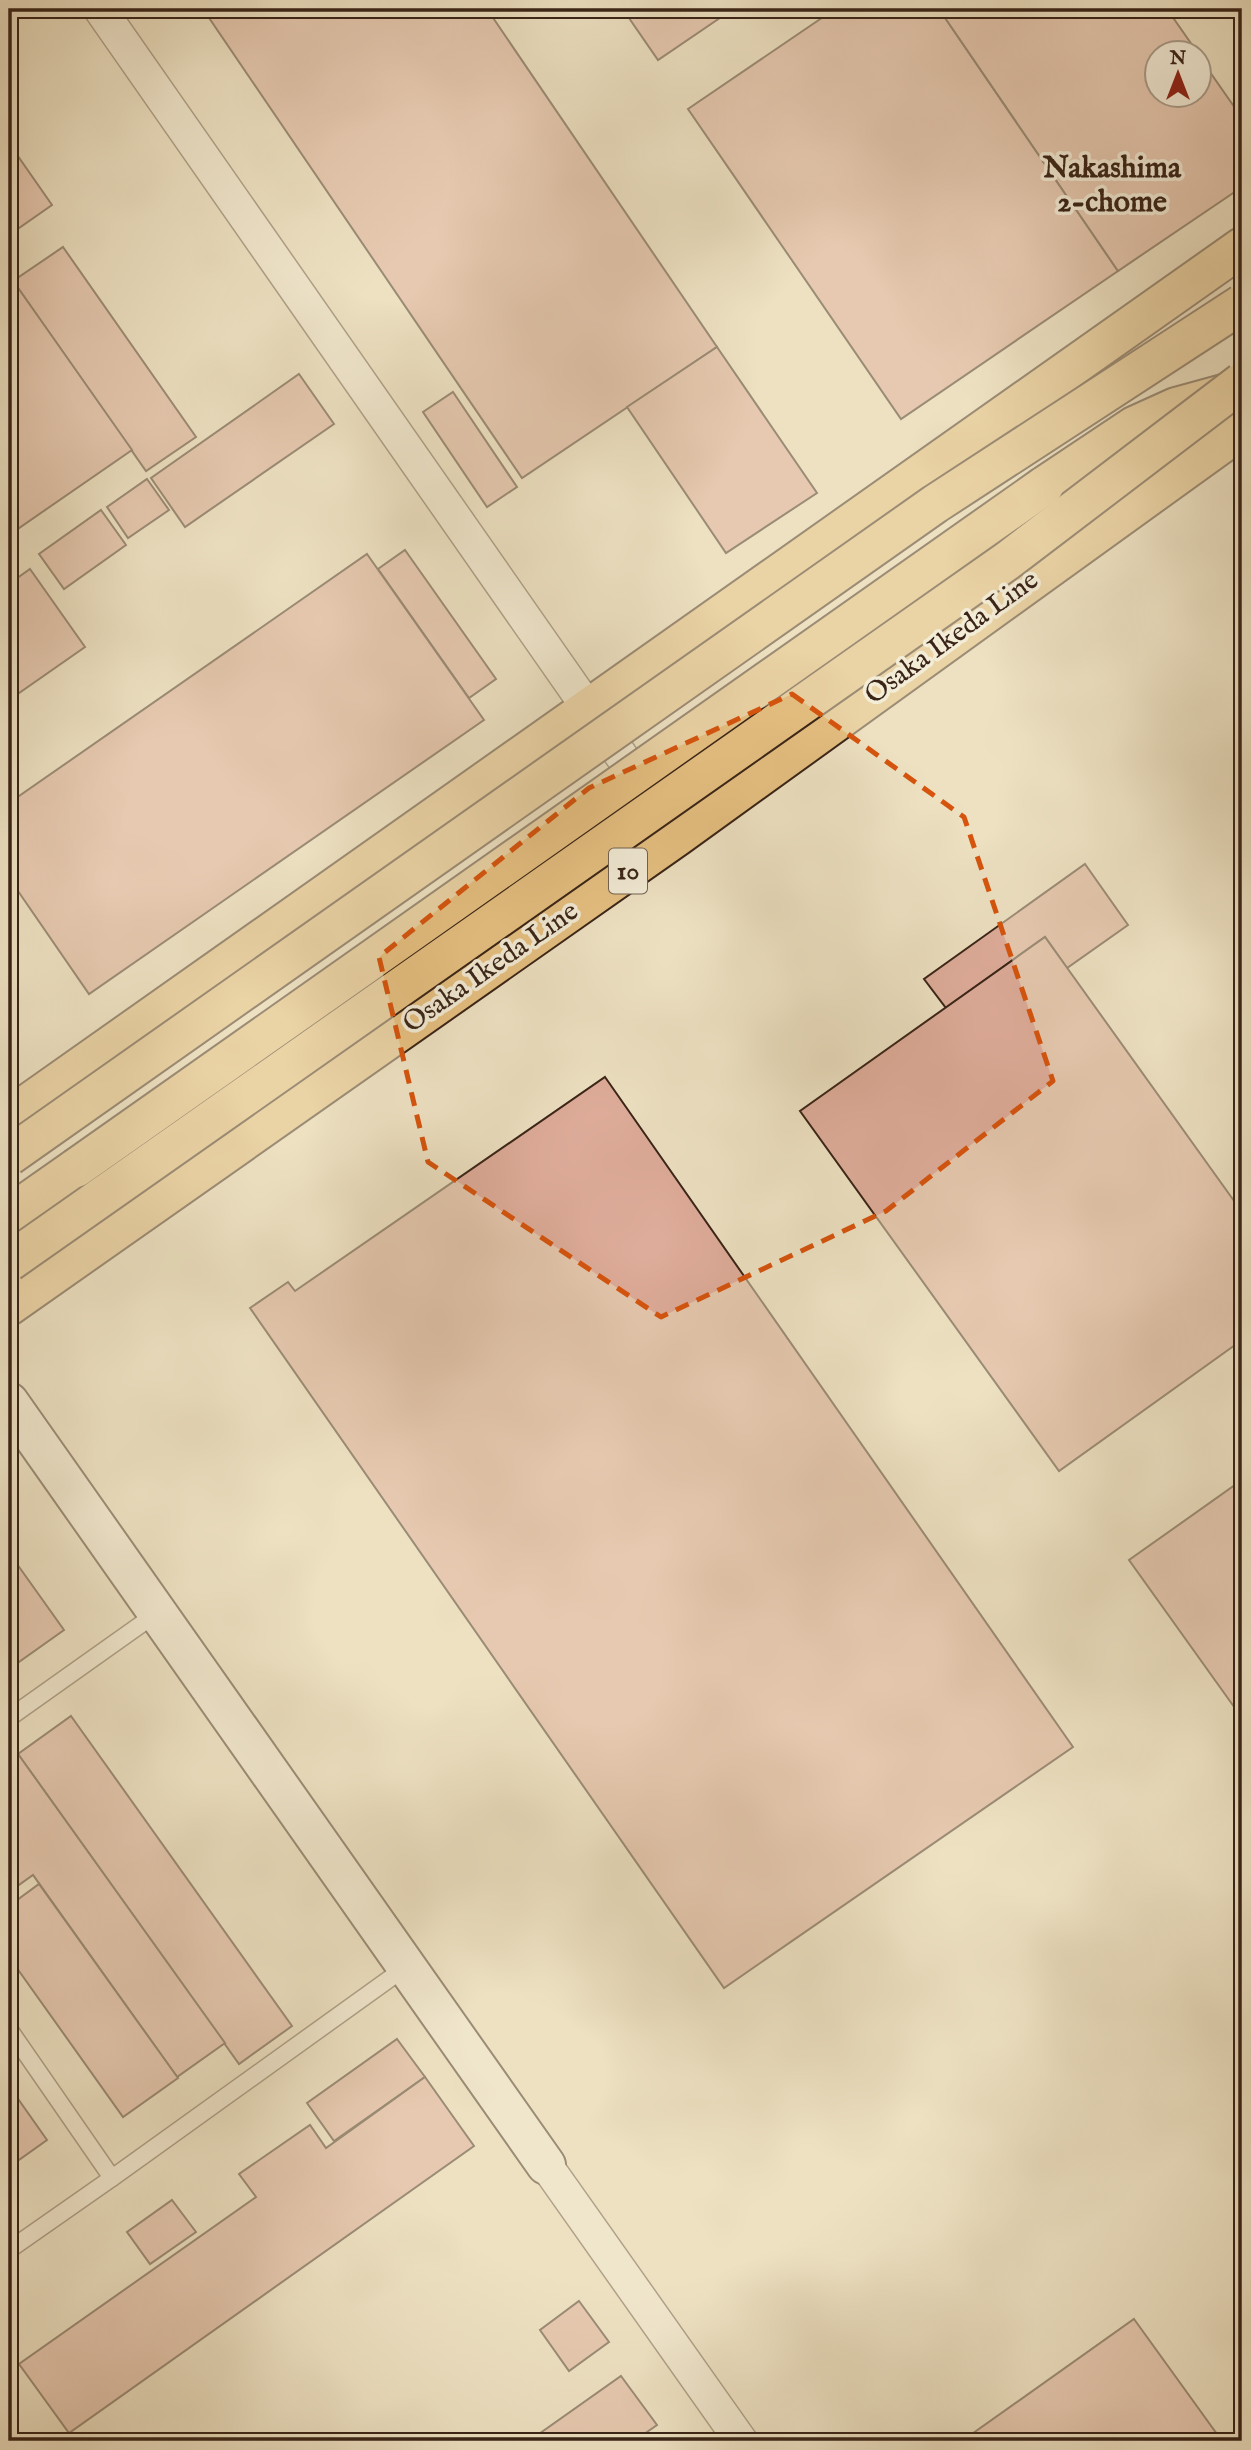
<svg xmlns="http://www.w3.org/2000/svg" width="1251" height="2450" font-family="'IM FELL English',serif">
<rect width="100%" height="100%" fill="#ede1c2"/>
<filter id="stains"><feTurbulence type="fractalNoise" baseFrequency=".00286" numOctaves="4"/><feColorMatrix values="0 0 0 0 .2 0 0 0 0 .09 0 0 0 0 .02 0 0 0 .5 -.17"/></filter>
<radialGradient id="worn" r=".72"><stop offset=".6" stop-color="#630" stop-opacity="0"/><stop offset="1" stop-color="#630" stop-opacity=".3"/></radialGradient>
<g fill="#deac9a" stroke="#392417" stroke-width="2">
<path d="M 203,9 L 487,9 L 717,347 L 522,478 Z"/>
<path d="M 643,9 L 733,9 L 658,60 L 629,18 Z"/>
<path d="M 835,9 L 939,9 L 1118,271 L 901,419 L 688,109 Z"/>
<path d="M 939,9 L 1167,9 L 1197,52 L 1156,52 L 1156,94 L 1198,94 L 1198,55 L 1242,118 L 1242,187 L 1118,271 Z"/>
<path d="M 13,149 L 52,205 L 9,235 L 9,151 Z"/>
<path d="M 63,247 L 196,437 L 146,471 L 13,281 Z"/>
<path d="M 9,275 L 132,450 L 9,535 Z"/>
<path d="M 717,347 L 817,493 L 726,553 L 627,407 Z"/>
<path d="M 299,374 L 334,424 L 185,527 L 151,478 Z"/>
<path d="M 453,392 L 517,487 L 487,507 L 423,412 Z"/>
<path d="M 147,479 L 169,510 L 128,538 L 107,507 Z"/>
<path d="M 101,510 L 126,545 L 64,589 L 39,554 Z"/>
<path d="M 405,550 L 496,679 L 469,698 L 378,569 Z"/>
<path d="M 367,554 L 484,720 L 89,994 L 9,878 L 9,803 Z"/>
<path d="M 30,569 L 85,647 L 9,700 L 9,584 Z"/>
<path d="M 1085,864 L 1128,925 L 1067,968 L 1045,937 L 946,1008 L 924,979 Z"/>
<path d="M 1045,937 L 1242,1212 L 1242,1340 L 1059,1471 L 800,1111 Z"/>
<path d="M 605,1077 L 1073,1747 L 724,1988 L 250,1308 L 288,1282 L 295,1291 Z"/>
<path d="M 1242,1480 L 1242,1718 L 1129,1560 Z"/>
<path d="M 17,1564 L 64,1630 L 9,1669 L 9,1569 Z"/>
<path d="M 71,1716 L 292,2026 L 239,2064 L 18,1754 Z"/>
<path d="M 18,1754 L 225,2043 L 177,2077 L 33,1875 L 9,1892 L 9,1761 Z"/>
<path d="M 39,1884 L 178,2078 L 123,2117 L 9,1957 L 9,1906 Z"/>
<path d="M 397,2039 L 425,2077 L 334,2141 L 307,2103 Z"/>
<path d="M 425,2077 L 474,2146 L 69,2433 L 19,2364 L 256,2197 L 239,2174 L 310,2125 L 326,2148 Z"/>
<path d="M 9,2086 L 47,2140 L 9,2167 Z"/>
<path d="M 172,2200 L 196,2232 L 150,2264 L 127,2232 Z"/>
<path d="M 579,2301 L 609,2342 L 569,2371 L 540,2330 Z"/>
<path d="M 1134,2319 L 1222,2441 L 962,2441 Z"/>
<path d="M 621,2376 L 657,2425 L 634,2441 L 529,2441 Z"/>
</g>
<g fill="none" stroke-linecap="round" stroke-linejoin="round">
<g stroke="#665342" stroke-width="19">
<g id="lane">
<path d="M 9,1718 L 157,1613"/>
<path d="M 9,2029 L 112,2178 L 406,1967"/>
<path d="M 9,2250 L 112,2178"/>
</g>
</g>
<g stroke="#665342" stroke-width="35">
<g id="street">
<path d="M 100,9 L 648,794"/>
<path d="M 546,2165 L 741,2441"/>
</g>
</g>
<g stroke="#392417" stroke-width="42">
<path id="secondary" d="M 9,1402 L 546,2165"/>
</g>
<g stroke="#392417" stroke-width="42">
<g id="primary">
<path d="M 9,1117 L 1242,247"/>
<path d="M 9,1306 L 678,836 L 1242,429"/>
</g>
</g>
<g stroke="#392417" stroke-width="42">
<g id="highway">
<path d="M 1044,486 L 1134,426 L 1176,407 L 1227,393"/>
<path d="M 9,1215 L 76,1168"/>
</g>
</g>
<use href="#lane" stroke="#f3ecd7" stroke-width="16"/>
<use href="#street" stroke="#f3ecd7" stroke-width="32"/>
<use href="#secondary" stroke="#f3ecd7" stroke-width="38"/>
<use href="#primary" stroke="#e6c081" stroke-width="38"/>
<use href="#highway" stroke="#e6c081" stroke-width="38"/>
<g stroke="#392417" stroke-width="42" stroke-linecap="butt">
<g id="highway-bridge">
<path d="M 9,1156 L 935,504 L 1242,304"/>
<path d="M 76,1168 L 1044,486"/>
<path d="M 9,1262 L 1007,561 L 1242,382"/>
</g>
</g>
<use href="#highway-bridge" stroke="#e6c081" stroke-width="38"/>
</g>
<path d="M0 0H1251V2450H0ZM 792,694 L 964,817 L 1053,1081 L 886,1211 L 661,1317 L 428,1162 L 379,957 L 589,788 Z" fill="#ede1c2" fill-opacity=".55" fill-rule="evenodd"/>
<path fill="none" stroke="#d6540d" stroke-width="5" stroke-dasharray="14 9" stroke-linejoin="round" d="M 792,694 L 964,817 L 1053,1081 L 886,1211 L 661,1317 L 428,1162 L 379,957 L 589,788 Z"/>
<g text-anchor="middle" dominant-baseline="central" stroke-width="7" stroke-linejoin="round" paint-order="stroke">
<rect fill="#f3ecd7" stroke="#716051" stroke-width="2" x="609" y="848.5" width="38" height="45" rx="5"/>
<g font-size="26" font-weight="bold" fill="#392417">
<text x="628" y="871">10</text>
</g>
<g font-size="28" fill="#392417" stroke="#f3ecd7">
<text transform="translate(952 638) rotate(-36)">Osaka Ikeda Line</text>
<text transform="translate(491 968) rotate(-35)">Osaka Ikeda Line</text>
</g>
<g font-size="30" font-weight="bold" fill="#392417" stroke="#f3ecd7">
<text x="1112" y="169">Nakashima<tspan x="1112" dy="34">2-chome</tspan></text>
</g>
</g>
<rect width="1251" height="2450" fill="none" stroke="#ede1c2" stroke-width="35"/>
<rect x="10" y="10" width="1230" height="2429" fill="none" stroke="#392417" stroke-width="3.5"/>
<rect x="18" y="18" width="1216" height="2415" fill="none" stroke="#392417" stroke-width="2"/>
<g transform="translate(1178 74)"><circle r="33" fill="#f3ecd7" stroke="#a99c8a" stroke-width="2"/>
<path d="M0-5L12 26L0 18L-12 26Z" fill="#8f2418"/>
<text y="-10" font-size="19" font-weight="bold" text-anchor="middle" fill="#392417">N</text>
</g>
<rect width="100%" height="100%" filter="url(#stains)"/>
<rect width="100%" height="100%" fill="url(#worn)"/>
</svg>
